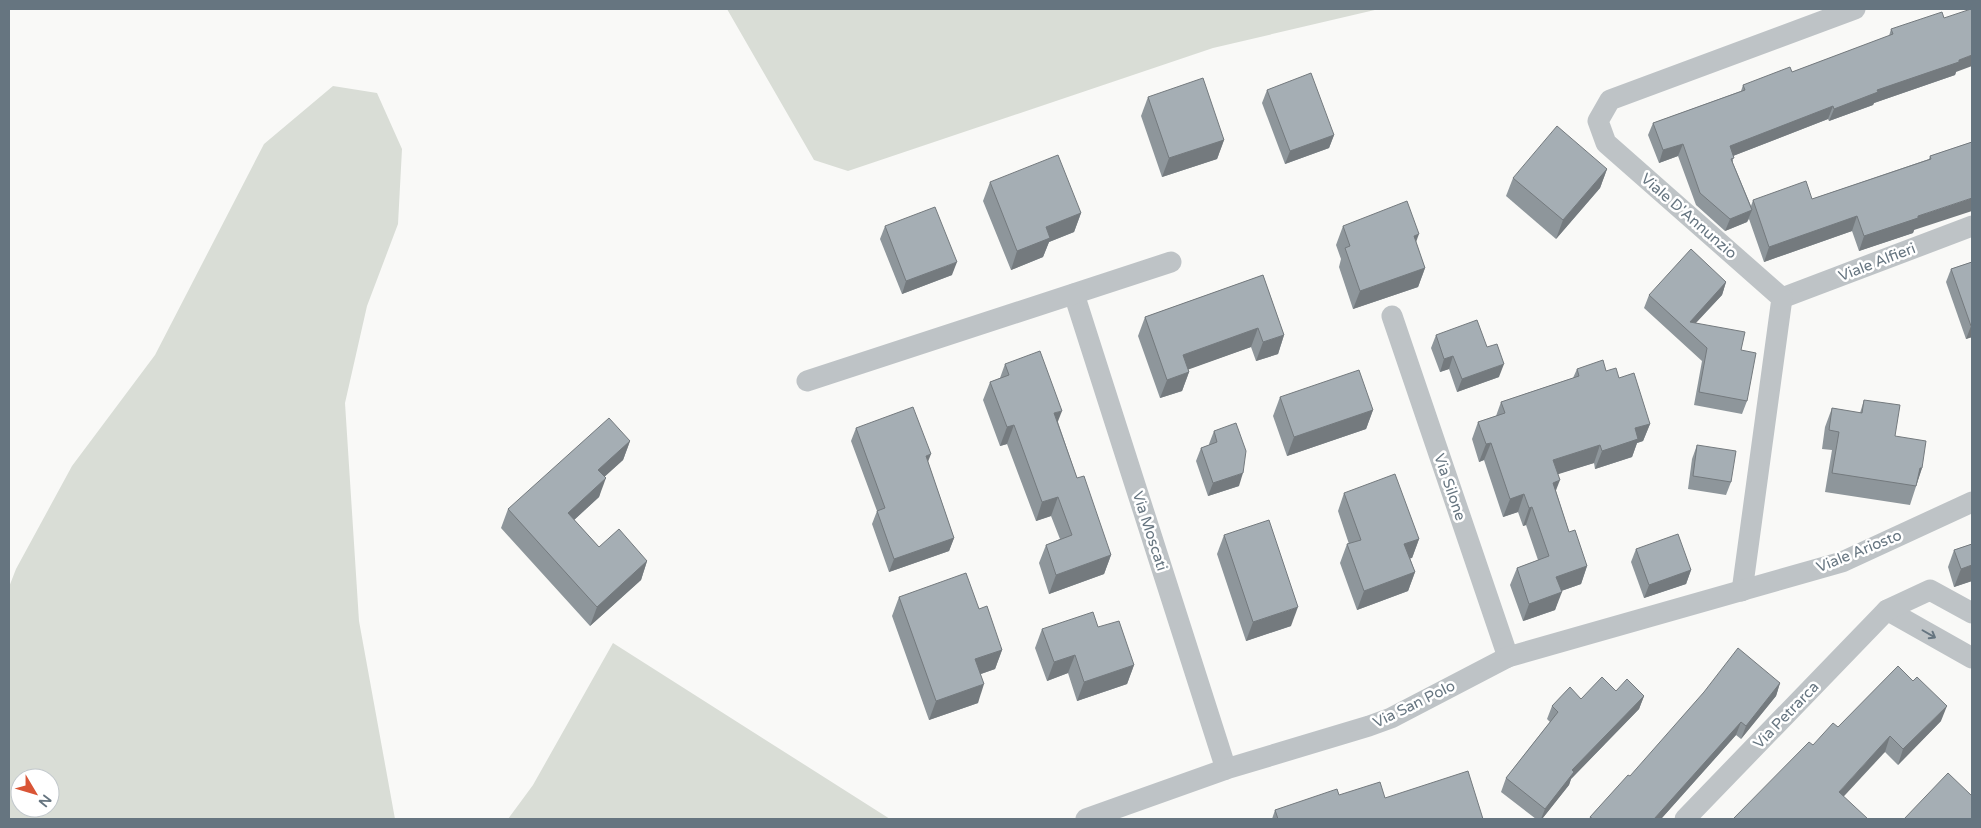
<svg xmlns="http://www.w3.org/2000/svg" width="1981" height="828" font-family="'Varela Round',sans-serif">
<rect width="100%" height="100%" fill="#f9f9f7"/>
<g fill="#d9ddd6" fill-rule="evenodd">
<path d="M 727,9 L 1379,9 L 1213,48 L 848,171 L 814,160 Z"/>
<path d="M 333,86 L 377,93 L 402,149 L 398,224 L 367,306 L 345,403 L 359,621 L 395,819 L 9,819 L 9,587 L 16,569 L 72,466 L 155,355 L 264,144 ZM 20,778 L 50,778 L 50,808 L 20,808 Z"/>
<path d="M 613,643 L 890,819 L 508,819 L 533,785 Z"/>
</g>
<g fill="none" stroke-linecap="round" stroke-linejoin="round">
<g stroke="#bec3c6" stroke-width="21">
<path d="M 1074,294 L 1226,769"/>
<path d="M 1782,298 L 1972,226"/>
<path d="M 1392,316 L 1508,657"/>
<path d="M 807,381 L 1171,262"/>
<path d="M 1742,591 L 1782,298 L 1606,143 L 1598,121 L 1610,100 L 1855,9"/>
<path d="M 1887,610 L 1972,658"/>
<path d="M 1086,819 L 1226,769 L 1369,726 L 1391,718 L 1508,657 L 1842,562 L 1972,502"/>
<path d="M 1685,819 L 1887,610 L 1930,590 L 1972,613"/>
</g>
</g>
<g fill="#8e969b">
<path d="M 1891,29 L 1956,72 L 1955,75 L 1874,103 L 1873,105 L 1829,121 L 1828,119 L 1733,156 L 1733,163 L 1751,206 L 1753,200 L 1812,199 L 1929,159 L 1930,156 L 1972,142 L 1914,230 L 1913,233 L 1859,251 L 1852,231 L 1764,262 L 1749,219 L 1747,222 L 1725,231 L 1696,205 L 1678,156 L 1659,163 L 1648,135 L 1653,123 L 1741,91 L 1743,85 L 1792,72 L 1889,36 Z"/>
<path d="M 1267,90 L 1334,135 L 1329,148 L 1285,164 L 1262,103 Z"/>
<path d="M 1148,97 L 1224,140 L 1217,159 L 1162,177 L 1141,116 Z"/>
<path d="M 1607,169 L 1600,188 L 1556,239 L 1506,196 L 1513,178 Z"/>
<path d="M 990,182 L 1081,213 L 1074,232 L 1049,242 L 1043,257 L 1011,270 L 983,201 Z"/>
<path d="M 885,226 L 952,275 L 902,294 L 880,239 Z"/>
<path d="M 1343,226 L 1416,242 L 1425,268 L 1418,287 L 1353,309 L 1339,267 L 1341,259 L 1336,245 Z"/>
<path d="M 1972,262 L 1972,337 L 1966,339 L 1946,282 L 1951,269 Z"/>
<path d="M 1263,275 L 1284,335 L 1278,354 L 1256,361 L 1251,347 L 1188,369 L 1189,372 L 1182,391 L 1160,398 L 1138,336 L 1145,317 Z"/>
<path d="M 1726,282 L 1722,295 L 1696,323 L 1741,350 L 1747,401 L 1742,414 L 1694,405 L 1702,361 L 1644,308 L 1649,295 Z"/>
<path d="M 1436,335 L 1487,347 L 1499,377 L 1457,392 L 1449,369 L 1440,372 L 1431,348 Z"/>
<path d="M 1005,364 L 1058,422 L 1077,478 L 1111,555 L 1104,574 L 1049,594 L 1039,563 L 1046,545 L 1060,539 L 1051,516 L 1036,521 L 1007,444 L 1000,446 L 983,400 L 990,382 L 1000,378 Z"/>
<path d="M 1577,369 L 1606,371 L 1619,378 L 1650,424 L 1643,441 L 1637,443 L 1632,457 L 1595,469 L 1594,463 L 1557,474 L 1556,491 L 1569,532 L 1587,566 L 1581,584 L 1561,591 L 1555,610 L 1523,621 L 1510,585 L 1517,568 L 1538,560 L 1526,525 L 1523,526 L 1518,512 L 1503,517 L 1484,460 L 1479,462 L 1472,439 L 1478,422 L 1496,416 L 1501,402 L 1573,378 Z"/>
<path d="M 1280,397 L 1373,410 L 1366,429 L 1287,456 L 1273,416 Z"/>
<path d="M 1864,400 L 1922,468 L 1910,505 L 1825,492 L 1832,450 L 1822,449 L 1825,427 L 1832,408 L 1860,413 Z"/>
<path d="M 856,428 L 928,462 L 954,538 L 949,551 L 889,572 L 872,524 L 877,511 L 851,441 Z"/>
<path d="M 1214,431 L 1239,486 L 1208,496 L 1196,461 L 1201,448 L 1209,445 L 1209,444 Z"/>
<path d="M 630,441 L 623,460 L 604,477 L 599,497 L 574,520 L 599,547 L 647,561 L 641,580 L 590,626 L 501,528 L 508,509 Z"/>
<path d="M 1697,445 L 1731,482 L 1726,495 L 1688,489 L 1692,459 Z"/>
<path d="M 1344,493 L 1419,539 L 1412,558 L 1410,558 L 1415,572 L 1408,591 L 1357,610 L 1340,563 L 1347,544 L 1349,544 L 1338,511 Z"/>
<path d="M 1224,535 L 1291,626 L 1246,641 L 1217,554 Z"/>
<path d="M 1972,544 L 1972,581 L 1954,587 L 1948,567 L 1954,550 Z"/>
<path d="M 1636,549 L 1691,570 L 1686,584 L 1644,598 L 1631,562 Z"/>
<path d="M 899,597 L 979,609 L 1002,650 L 995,669 L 981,674 L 978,703 L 929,720 L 892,616 Z"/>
<path d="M 1098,627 L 1134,665 L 1127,684 L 1077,701 L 1068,673 L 1047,681 L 1035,648 L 1042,629 Z"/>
<path d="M 1780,683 L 1776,696 L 1741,739 L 1736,735 L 1661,819 L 1589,819 L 1590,817 L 1630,776 Z"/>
<path d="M 1616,691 L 1644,696 L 1639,709 L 1571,779 L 1569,785 L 1542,819 L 1536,819 L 1501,792 L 1506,778 L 1550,722 L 1547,719 L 1552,706 Z"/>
<path d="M 1941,721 L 1898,765 L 1885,752 L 1733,819 L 1813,745 Z"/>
<path d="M 1339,795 L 1385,798 L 1483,819 L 1272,819 L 1275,810 Z"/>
</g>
<g fill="#747a7e">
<path d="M 1972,55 L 1972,66 L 1956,72 L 1955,75 L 1874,103 L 1873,105 L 1829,121 L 1834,109 L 1877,90 Z"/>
<path d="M 1833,106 L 1828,119 L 1725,159 L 1730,146 Z"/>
<path d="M 1334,135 L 1329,148 L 1285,164 L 1290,151 Z"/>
<path d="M 1224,140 L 1217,159 L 1162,177 L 1169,158 Z"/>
<path d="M 1683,144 L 1678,156 L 1659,163 L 1663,150 Z"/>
<path d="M 1607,169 L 1600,188 L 1556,239 L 1563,220 Z"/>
<path d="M 1972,198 L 1972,211 L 1914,230 L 1913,233 L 1859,251 L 1864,236 L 1918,216 Z"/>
<path d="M 1752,210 L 1747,222 L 1725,231 L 1730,219 Z"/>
<path d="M 1081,213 L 1074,232 L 1049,242 L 1043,257 L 1011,270 L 1017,251 L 1046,227 Z"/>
<path d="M 1857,216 L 1852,231 L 1764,262 L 1769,247 Z"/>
<path d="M 1419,234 L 1412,253 L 1414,236 Z"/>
<path d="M 957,262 L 952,275 L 902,294 L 906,281 Z"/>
<path d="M 1425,268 L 1418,287 L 1353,309 L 1360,291 Z"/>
<path d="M 1726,282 L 1722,295 L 1688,331 L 1690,322 Z"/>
<path d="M 1971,326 L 1972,326 L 1972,337 L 1966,339 Z"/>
<path d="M 1258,328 L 1251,347 L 1176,374 L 1183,355 Z"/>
<path d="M 1284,335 L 1278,354 L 1256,361 L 1263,342 Z"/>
<path d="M 1453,356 L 1449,369 L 1440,372 L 1444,359 Z"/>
<path d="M 1504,364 L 1499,377 L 1457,392 L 1462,379 Z"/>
<path d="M 1189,372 L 1182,391 L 1160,398 L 1167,380 Z"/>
<path d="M 1373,410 L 1366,429 L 1287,456 L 1294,437 Z"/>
<path d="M 1062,411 L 1055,429 L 1054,413 Z"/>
<path d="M 1650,424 L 1643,441 L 1637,443 L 1632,457 L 1595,469 L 1602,451 L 1635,428 Z"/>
<path d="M 1014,425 L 1007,444 L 1000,446 L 1007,427 Z"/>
<path d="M 630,441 L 623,460 L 591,489 L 598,470 Z"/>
<path d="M 1491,443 L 1484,460 L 1479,462 L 1486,444 Z"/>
<path d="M 1600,445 L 1594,463 L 1546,478 L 1553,460 Z"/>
<path d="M 931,454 L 926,467 L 926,456 Z"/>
<path d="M 1920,468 L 1922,468 L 1916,486 Z"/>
<path d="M 1243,473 L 1239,486 L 1208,496 L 1213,483 Z"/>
<path d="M 606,478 L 599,497 L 561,532 L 568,513 Z"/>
<path d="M 1560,480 L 1553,498 L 1553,483 Z"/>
<path d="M 1524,494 L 1518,512 L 1503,517 L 1510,499 Z"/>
<path d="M 1058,497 L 1051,516 L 1036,521 L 1042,502 Z"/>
<path d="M 1532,507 L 1526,525 L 1523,526 L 1529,508 Z"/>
<path d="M 954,538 L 949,551 L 889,572 L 894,559 Z"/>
<path d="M 1419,539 L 1412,558 L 1397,562 L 1404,544 Z"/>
<path d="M 1111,555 L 1104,574 L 1049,594 L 1056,575 Z"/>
<path d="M 647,561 L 641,580 L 590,626 L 597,607 Z"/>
<path d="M 1972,565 L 1972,581 L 1954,587 L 1961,569 Z"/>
<path d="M 1587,566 L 1581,584 L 1550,595 L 1556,577 Z"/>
<path d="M 1691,570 L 1686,584 L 1644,598 L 1649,585 Z"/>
<path d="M 1415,572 L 1408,591 L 1357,610 L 1364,591 Z"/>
<path d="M 1562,592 L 1555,610 L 1523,621 L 1529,604 Z"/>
<path d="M 1298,607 L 1291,626 L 1246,641 L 1253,622 Z"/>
<path d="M 1002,650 L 995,669 L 969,678 L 975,659 Z"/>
<path d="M 1075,655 L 1068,673 L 1047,681 L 1054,662 Z"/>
<path d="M 1134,665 L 1127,684 L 1077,701 L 1084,682 Z"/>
<path d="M 1780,683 L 1776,696 L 1741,739 L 1746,726 Z"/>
<path d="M 984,684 L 978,703 L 929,720 L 936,701 Z"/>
<path d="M 1644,696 L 1639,709 L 1571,779 L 1569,785 L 1542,819 L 1541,819 L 1545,809 L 1572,770 Z"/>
<path d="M 1947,706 L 1941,721 L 1898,765 L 1903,749 Z"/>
<path d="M 1741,722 L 1736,735 L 1661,819 L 1654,819 Z"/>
<path d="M 1890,736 L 1885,752 L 1833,808 L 1839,792 Z"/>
</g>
<g fill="#a5aeb4" stroke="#747a7e">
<path d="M 1971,9 L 1972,9 L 1972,55 L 1959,60 L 1959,62 L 1877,90 L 1878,92 L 1834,109 L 1833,106 L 1730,146 L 1734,158 L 1731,159 L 1752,210 L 1730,219 L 1700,193 L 1683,144 L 1663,150 L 1653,123 L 1745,90 L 1743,85 L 1790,67 L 1792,72 L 1893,34 L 1891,29 L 1942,12 L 1944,18 Z"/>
<path d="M 1311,73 L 1334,135 L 1290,151 L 1267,90 Z"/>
<path d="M 1203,78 L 1224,140 L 1169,158 L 1148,97 Z"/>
<path d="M 1557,126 L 1607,169 L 1563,220 L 1513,178 Z"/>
<path d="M 1972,142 L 1972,198 L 1918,216 L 1918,218 L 1864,236 L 1857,216 L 1769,247 L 1753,200 L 1806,181 L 1812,199 L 1931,159 L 1930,156 Z"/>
<path d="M 1058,155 L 1081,213 L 1046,227 L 1050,238 L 1017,251 L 990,182 Z"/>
<path d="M 1407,201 L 1419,234 L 1414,236 L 1425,268 L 1360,291 L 1345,248 L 1350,246 L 1343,226 Z"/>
<path d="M 935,207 L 957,262 L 906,281 L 885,226 Z"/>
<path d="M 1691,249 L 1726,282 L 1690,322 L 1745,332 L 1741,350 L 1756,353 L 1747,401 L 1699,392 L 1707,348 L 1649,295 Z"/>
<path d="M 1972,262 L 1972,326 L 1971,326 L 1951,269 Z"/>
<path d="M 1263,275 L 1284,335 L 1263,342 L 1258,328 L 1183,355 L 1189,372 L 1167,380 L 1145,317 Z"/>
<path d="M 1477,320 L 1487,347 L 1497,344 L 1504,364 L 1462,379 L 1453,356 L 1444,359 L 1436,335 Z"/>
<path d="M 1040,351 L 1062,411 L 1054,413 L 1077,478 L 1084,476 L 1111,555 L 1056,575 L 1046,545 L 1072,535 L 1058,497 L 1042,502 L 1014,425 L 1007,427 L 990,382 L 1009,375 L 1005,364 Z"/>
<path d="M 1603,360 L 1606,371 L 1616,368 L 1619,378 L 1634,373 L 1650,424 L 1635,428 L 1638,439 L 1602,451 L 1600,445 L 1553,460 L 1560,480 L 1553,483 L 1569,532 L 1575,530 L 1587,566 L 1556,577 L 1562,592 L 1529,604 L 1517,568 L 1549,556 L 1532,507 L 1529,508 L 1524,494 L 1510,499 L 1491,443 L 1486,444 L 1478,422 L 1505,413 L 1501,402 L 1579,376 L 1577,369 Z"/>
<path d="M 1359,370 L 1373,410 L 1294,437 L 1280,397 Z"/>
<path d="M 1864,400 L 1900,405 L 1895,436 L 1926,441 L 1922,468 L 1920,468 L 1916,486 L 1832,473 L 1839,432 L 1829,430 L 1832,408 L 1862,413 Z"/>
<path d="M 913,407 L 931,454 L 926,456 L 954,538 L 894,559 L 877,511 L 885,508 L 856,428 Z"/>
<path d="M 609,418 L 630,441 L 598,470 L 606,478 L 568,513 L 599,547 L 619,529 L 647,561 L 597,607 L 508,509 Z"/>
<path d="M 1236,423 L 1246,451 L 1243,473 L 1213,483 L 1201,448 L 1217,442 L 1214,431 Z"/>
<path d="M 1697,445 L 1736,451 L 1731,482 L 1693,476 Z"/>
<path d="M 1395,474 L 1419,539 L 1404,544 L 1415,572 L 1364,591 L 1347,544 L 1361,540 L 1344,493 Z"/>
<path d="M 1269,520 L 1298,607 L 1253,622 L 1224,535 Z"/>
<path d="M 1678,534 L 1691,570 L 1649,585 L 1636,549 Z"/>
<path d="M 1972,544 L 1972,565 L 1961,569 L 1954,550 Z"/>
<path d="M 966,573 L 979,609 L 987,606 L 1002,650 L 975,659 L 984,684 L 936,701 L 899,597 Z"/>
<path d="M 1093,612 L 1098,627 L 1119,621 L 1134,665 L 1084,682 L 1075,655 L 1054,662 L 1042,629 Z"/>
<path d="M 1738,648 L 1780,683 L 1746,726 L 1741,722 L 1654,819 L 1593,819 L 1590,817 L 1628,775 L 1630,776 L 1704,692 Z"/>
<path d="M 1898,666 L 1913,681 L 1917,677 L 1947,706 L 1903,749 L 1890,736 L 1839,792 L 1868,819 L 1733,819 L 1809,742 L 1813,745 L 1833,723 L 1838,727 Z"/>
<path d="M 1602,677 L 1616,691 L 1627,679 L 1644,696 L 1572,770 L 1574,772 L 1545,809 L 1506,778 L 1558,712 L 1552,706 L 1570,687 L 1581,699 Z"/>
<path d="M 1468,771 L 1483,819 L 1278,819 L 1275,810 L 1337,789 L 1339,795 L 1380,782 L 1385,798 Z"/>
<path d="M 1948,773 L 1972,796 L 1972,819 L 1904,819 Z"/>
</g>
<defs><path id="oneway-shaft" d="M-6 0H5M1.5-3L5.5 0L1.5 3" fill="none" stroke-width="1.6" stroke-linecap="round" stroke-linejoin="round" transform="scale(1.25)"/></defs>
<use stroke="#667580" href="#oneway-shaft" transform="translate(1929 634) rotate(30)"/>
<g text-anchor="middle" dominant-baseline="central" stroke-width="5" stroke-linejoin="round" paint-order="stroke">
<g font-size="15" fill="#667580" stroke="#fff">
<text transform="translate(1689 216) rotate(41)">Viale D'Annunzio</text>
<text transform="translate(1877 262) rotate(-21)">Viale Alfieri</text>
<text transform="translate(1450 487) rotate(71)">Via Silone</text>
<text transform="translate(1150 531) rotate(72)">Via Moscati</text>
<text transform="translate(1859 551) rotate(-22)">Viale Ariosto</text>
<text transform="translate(1414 704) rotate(-26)">Via San Polo</text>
<text transform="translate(1786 715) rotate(-46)">Via Petrarca</text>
</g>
</g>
<rect width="1981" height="828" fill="none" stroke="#667580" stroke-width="20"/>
<g transform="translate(35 793) rotate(128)"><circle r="24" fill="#ffffff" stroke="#c2c8cc"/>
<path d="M0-4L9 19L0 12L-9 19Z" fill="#d95536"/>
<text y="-8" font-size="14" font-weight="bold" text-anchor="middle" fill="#667580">N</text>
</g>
</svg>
